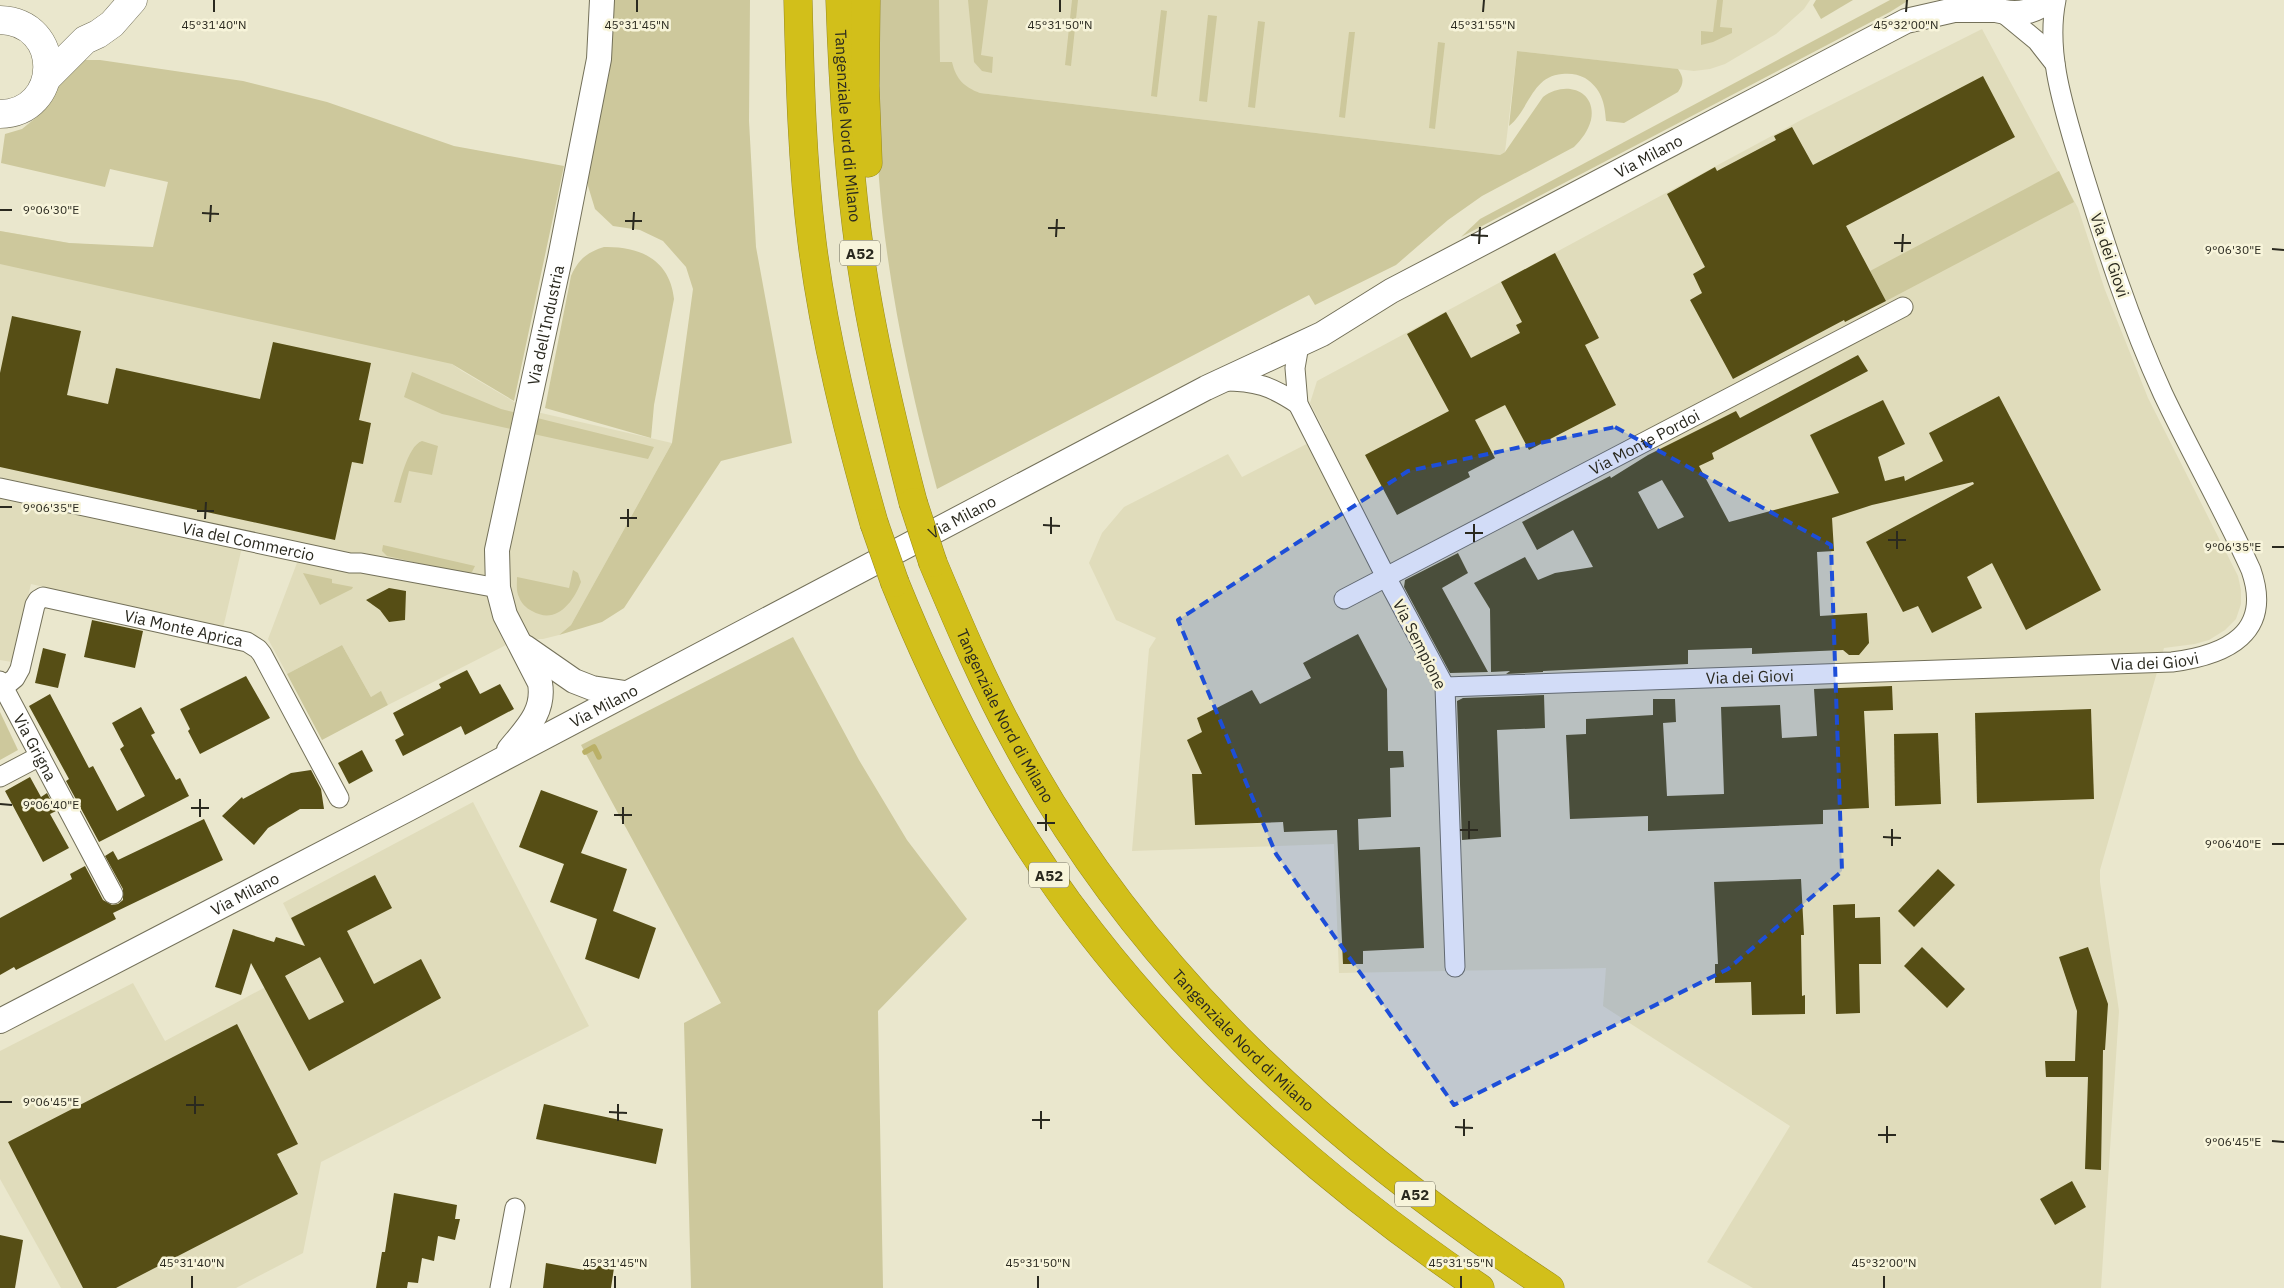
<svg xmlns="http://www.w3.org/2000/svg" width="2284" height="1288" font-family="'IBM Plex Sans',sans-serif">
<rect width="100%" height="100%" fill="#eae7cd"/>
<g fill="#e0dcbb">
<path d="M 939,0 L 1810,0 L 1804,9 L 1776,34 L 1725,64 L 1710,69 L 1694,71 L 1517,51 L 1505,152 L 1500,155 L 980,93 L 967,89 L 954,73 L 939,62 Z"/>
<path d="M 1982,29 L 2078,208 L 2105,290 L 2148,398 L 2238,576 L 2241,590 L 2241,604 L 2236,619 L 2225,630 L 2209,640 L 2195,644 L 2164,648 L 2100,870 L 2100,882 L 2119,1011 L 2101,1288 L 1753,1288 L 1707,1262 L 1790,1126 L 1603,1006 L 1606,968 L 1339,973 L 1334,844 L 1132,851 L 1149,649 L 1156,638 L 1116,620 L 1089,563 L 1102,533 L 1124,507 L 1228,454 L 1242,477 L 1326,434 L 1310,403 L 1317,381 L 1803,119 Z"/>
<path d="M 0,231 L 69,243 L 127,247 L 397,326 L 462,371 L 528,410 L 672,443 L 571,625 L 559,635 L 543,639 L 518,639 L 388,705 L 381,692 L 371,697 L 342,645 L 287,674 L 268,639 L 303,547 L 0,477 Z"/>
<path d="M 0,494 L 243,543 L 223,628 L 31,584 L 12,662 L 0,660 Z"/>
<path d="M 473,802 L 589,1026 L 321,1162 L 303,1253 L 236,1288 L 61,1288 L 0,1179 L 0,1051 L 133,983 L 165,1041 L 312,962 L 283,903 Z"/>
</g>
<g fill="#cdc89c">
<path d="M 613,0 L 750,0 L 749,121 L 756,247 L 792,443 L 721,461 L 624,608 L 602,622 L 559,635 L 571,625 L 672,443 L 693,289 L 686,267 L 663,241 L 640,230 L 613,226 L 595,209 L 588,186 L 588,173 L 610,69 Z"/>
<path d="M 878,0 L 939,0 L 940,62 L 952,62 C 956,79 964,87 980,93 L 1500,155 L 1505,152 L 1543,97 C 1565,80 1597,90 1591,120 C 1588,131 1582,139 1574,147 L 1482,196 L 1448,220 L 1396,265 L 1315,305 L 1309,295 L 937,489 C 910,389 887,282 879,179 C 875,119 878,59 878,0 Z"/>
<path d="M 968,0 L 988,0 L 981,55 L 993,57 L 992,73 L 982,71 L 974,62 Z"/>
<path d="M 1072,0 L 1078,0 L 1071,66 L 1065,65 Z"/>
<path d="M 1717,0 L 1723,0 L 1720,27 L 1732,28 L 1732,33 L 1713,42 L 1701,45 L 1701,31 L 1713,32 Z"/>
<path d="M 1816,0 L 1853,0 L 1821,19 L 1813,5 Z"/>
<path d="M 1890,0 L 1909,0 L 1890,12 L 1461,237 L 1480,219 Z"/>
<path d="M 1161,10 L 1167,11 L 1157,97 L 1151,96 Z"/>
<path d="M 1208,15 L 1217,16 L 1207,102 L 1199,101 Z"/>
<path d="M 1258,21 L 1265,22 L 1255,108 L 1248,107 Z"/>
<path d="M 1349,32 L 1355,32 L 1345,118 L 1339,117 Z"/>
<path d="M 1438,42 L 1445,43 L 1435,129 L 1429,128 Z"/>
<path d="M 1517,51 L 1678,69 C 1684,78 1684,83 1678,92 L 1624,123 L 1606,121 C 1605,103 1601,88 1585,78 C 1578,74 1570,73 1562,74 C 1532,76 1529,110 1509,126 Z"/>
<path d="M 85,60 L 100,60 L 243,81 L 327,102 L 454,146 L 564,166 L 514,401 L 452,364 L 0,264 L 0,231 L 69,243 L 153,247 L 168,182 L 110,169 L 105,187 L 1,163 L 5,134 L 22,129 L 38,116 L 59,78 Z"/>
<path d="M 2059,171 L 2074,202 L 1886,301 L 1870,271 Z"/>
<path d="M 604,247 C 640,246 670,260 674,299 L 654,405 L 651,438 L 545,408 L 571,276 C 578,260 587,252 604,247 Z"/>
<path d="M 412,372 L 501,409 L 654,447 L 648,459 L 442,414 L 404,397 Z"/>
<path d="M 422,441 L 438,446 L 432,475 L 409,471 L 401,503 L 394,502 C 399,486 407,446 422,441 Z"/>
<path d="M 383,545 L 475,566 L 472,572 L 465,574 L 387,556 L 382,551 Z"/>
<path d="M 573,570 L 578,573 L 581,582 C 573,603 556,625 532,611 C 526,608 521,603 519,597 C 516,591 517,584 517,577 L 569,588 Z"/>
<path d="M 303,573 L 332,579 L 332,583 L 353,587 L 352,589 L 320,605 Z"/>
<path d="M 793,637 L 859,760 L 907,840 L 967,919 L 878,1011 L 883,1288 L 691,1288 L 684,1023 L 721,1003 L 581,745 Z"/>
<path d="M 342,645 L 371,697 L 381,691 L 388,705 L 322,740 L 287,674 Z"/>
<path d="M 0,712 L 18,750 L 0,760 Z"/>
</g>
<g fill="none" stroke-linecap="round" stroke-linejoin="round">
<path stroke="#bab067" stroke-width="5.5" d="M 585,752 L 594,747 L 599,757"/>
</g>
<g fill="#564e15" fill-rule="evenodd">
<path d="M 1983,76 L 2015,137 L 1846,226 L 1886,301 L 1845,322 L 1844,320 L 1733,379 L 1690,300 L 1702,293 L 1693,274 L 1705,267 L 1667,194 L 1715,167 L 1717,171 L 1776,140 L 1774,136 L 1792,127 L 1813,165 Z"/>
<path d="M 1555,253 L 1599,338 L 1585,345 L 1616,405 L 1529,450 L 1505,405 L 1475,420 L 1495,458 L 1468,472 L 1470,477 L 1397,515 L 1365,455 L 1449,411 L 1407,334 L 1446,312 L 1471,358 L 1520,333 L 1516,325 L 1522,322 L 1501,282 Z"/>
<path d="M 12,316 L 81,331 L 67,395 L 108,404 L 116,368 L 260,399 L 273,342 L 371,363 L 359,420 L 371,423 L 363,464 L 352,462 L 335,540 L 0,467 L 0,373 Z"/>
<path d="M 1858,355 L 1868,371 L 1712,453 L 1714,459 L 1699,466 L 1729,522 L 1839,493 L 1810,435 L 1883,400 L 1905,444 L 1878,457 L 1885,481 L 1904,476 L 1905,481 L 1943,461 L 1929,433 L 1999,396 L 2101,590 L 2026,630 L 1992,563 L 1967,577 L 1982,608 L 1932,633 L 1918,606 L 1903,612 L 1866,542 L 1974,484 L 1973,482 L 1872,505 L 1832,518 L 1834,551 L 1817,552 L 1820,616 L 1867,613 L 1869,643 L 1859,655 L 1849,655 L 1843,650 L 1752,654 L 1752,648 L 1688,650 L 1688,664 L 1543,671 L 1543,672 L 1506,674 L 1510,671 L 1491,672 L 1490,609 L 1474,583 L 1525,557 L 1538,580 L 1555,573 L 1593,567 L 1573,530 L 1537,550 L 1522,522 L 1610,476 L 1611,478 L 1648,455 L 1736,411 L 1740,418 ZM 1662,480 L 1684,517 L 1658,529 L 1638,492 Z"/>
<path d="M 1458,553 L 1468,573 L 1442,588 L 1488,672 L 1450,673 L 1404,587 L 1405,580 Z"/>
<path d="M 389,588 L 406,591 L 405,620 L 389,622 L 380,610 L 366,600 Z"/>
<path d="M 92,620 L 143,631 L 135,668 L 84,657 Z"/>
<path d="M 1358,634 L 1387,689 L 1388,751 L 1403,751 L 1404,767 L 1390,768 L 1391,817 L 1358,819 L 1359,850 L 1420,847 L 1424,948 L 1363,951 L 1363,964 L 1343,964 L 1337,830 L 1284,832 L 1283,822 L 1195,825 L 1192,774 L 1202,774 L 1187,740 L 1202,732 L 1197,718 L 1252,690 L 1260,704 L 1311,678 L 1303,663 Z"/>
<path d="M 43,648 L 66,654 L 58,688 L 35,683 Z"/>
<path d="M 467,670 L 480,694 L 500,684 L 514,709 L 465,735 L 461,726 L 403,756 L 395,740 L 404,735 L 393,713 L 441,688 L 439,684 Z"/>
<path d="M 246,676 L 270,718 L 200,754 L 188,731 L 190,729 L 180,709 Z"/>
<path d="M 1892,686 L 1893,710 L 1864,711 L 1869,808 L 1823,810 L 1823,824 L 1648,831 L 1648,816 L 1570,819 L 1566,735 L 1586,734 L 1586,719 L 1653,715 L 1653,699 L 1675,699 L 1676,722 L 1663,723 L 1667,796 L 1724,794 L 1721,707 L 1780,705 L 1782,738 L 1817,736 L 1814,689 Z"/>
<path d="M 50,694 L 89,768 L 93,766 L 117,811 L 145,796 L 120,749 L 124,746 L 112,723 L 141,707 L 155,733 L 151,735 L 176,780 L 180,778 L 189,796 L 99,842 L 66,781 L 69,779 L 29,706 Z"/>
<path d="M 1544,695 L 1545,728 L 1497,730 L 1501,837 L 1462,840 L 1457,701 L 1463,698 Z"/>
<path d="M 2091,709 L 2094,799 L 1977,803 L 1975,713 Z"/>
<path d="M 1938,733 L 1941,804 L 1895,806 L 1894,734 Z"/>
<path d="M 362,750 L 373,771 L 349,784 L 338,763 Z"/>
<path d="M 311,770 L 321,789 L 324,809 L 300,809 L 268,828 L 254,845 L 222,816 L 242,797 L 243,799 L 291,773 Z"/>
<path d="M 30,777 L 41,797 L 47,793 L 56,811 L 50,814 L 69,848 L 43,862 L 5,791 Z"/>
<path d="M 541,790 L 598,811 L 581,853 L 627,869 L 613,911 L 656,928 L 639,979 L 585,959 L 597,919 L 550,902 L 564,864 L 519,847 Z"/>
<path d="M 204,819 L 223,860 L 113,913 L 116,919 L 16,970 L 14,967 L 0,975 L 0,918 L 72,879 L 70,874 L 85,866 L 103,900 L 112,905 L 118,904 L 123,900 L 123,889 L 105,856 L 113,851 L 118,860 Z"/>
<path d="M 1938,869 L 1955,885 L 1914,927 L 1898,911 Z"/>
<path d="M 375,875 L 392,908 L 347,931 L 374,984 L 421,959 L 441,998 L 309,1071 L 251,963 L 241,995 L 215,987 L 233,929 L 274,942 L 276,937 L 305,946 L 291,918 ZM 320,957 L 344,1002 L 309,1020 L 285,976 Z"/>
<path d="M 1801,879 L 1804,935 L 1801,935 L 1802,996 L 1805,995 L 1805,1014 L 1752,1015 L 1751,982 L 1715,983 L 1715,964 L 1718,964 L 1714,882 Z"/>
<path d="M 1855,904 L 1855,918 L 1880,917 L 1881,964 L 1859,964 L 1860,1013 L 1836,1014 L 1833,905 Z"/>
<path d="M 1922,947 L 1965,989 L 1947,1008 L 1904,966 Z"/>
<path d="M 2088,947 L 2108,1004 L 2105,1050 L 2103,1050 L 2101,1170 L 2085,1169 L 2088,1077 L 2046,1077 L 2045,1061 L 2075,1061 L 2077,1011 L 2059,957 Z"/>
<path d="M 237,1024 L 298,1144 L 277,1154 L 298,1194 L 116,1288 L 83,1288 L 8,1142 Z"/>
<path d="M 544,1104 L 663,1129 L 656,1164 L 536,1139 Z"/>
<path d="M 2072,1181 L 2086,1207 L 2055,1225 L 2040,1199 Z"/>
<path d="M 394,1193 L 457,1205 L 455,1219 L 460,1219 L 455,1240 L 438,1236 L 434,1261 L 422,1258 L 418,1283 L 408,1282 L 407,1288 L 376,1288 L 382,1252 L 385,1252 Z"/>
<path d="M 0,1235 L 23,1240 L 15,1288 L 0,1288 Z"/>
<path d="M 546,1263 L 584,1270 L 585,1264 L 614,1268 L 611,1288 L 543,1288 Z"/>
</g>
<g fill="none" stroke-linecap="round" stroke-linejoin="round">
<g stroke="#737059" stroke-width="21">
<g id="minor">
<path d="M 2003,13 L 2037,41 L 2055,64"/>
<path d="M 1299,345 L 1295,368 L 1298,404 L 1386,577 L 1445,687 L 1455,967"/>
<path d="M 1223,381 C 1256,381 1271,386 1298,404"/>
<path id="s1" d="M 0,488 L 350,563 L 361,563 L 498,588"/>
<path id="s2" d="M 1344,599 L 1903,307"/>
<path id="s3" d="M 0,681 L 113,894"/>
<path id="s4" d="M 4,687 L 15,678 L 20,669 L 35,605 L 38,600 L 43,597 L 247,642 L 258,649 L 262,654 L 339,798"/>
<path id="s5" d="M 1445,687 L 2172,662 C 2227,655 2273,633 2251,570 C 2224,510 2191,453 2163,394 C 2129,320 2104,241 2080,163 C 2065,111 2045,54 2056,0"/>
<path d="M 0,777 L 40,756"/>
<path d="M 500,1288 L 515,1208"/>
</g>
</g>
<g stroke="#737059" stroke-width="26">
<g id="tertiary">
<path d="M 1979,3 C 2002,15 2028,18 2049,0"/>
<path d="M 525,647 L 574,681 L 592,688 L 625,693"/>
<path id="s6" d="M 509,750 C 526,729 545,712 540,683 L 505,615 L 498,588 L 497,550 L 560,258 L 599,59 L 602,0"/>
<path id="s7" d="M 0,1021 L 408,809 L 1206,388 L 1322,334 L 1391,291 L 1906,21 L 1954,10 L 1993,10"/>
</g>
</g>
<g stroke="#737059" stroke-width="29">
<g id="secondary">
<path d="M 0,20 C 64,22 62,113 0,114"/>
<path d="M 47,78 L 85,40 L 98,34 L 112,24 L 133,0"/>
</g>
</g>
<g stroke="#978a1c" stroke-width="29">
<g id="motorway">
<path d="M 798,0 C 800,81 802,162 812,242 C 824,337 848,431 874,523"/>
<path id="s8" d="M 840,0 C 843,90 849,180 862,268 C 874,347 893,425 913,502"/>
<path d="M 866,0 L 865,86 L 868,163"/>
<path id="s9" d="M 933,563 C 959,625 985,686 1017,744 C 1143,977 1332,1144 1550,1288"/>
<path d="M 895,583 C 945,707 1008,827 1091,933 C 1200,1073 1334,1189 1480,1288"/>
</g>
</g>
<use href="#minor" stroke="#fff" stroke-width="19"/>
<use href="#tertiary" stroke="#fff" stroke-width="24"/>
<use href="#secondary" stroke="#fff" stroke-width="28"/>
<use href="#motorway" stroke="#d2bf1a" stroke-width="28"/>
<g stroke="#978a1c" stroke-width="29" stroke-linecap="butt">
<g id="motorway-bridge">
<path d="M 913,502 L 933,563"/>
<path d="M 874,523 L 895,583"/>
</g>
</g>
<use href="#motorway-bridge" stroke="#d2bf1a" stroke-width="28"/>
</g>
<path fill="#1d4ed8" fill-opacity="0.2" stroke="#1d4ed8" stroke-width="4" stroke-dasharray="10 6" stroke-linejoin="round" d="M 1615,427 L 1831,545 L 1842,871 L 1728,969 L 1454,1105 L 1276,854 L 1178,620 L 1408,471 Z"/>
<path fill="none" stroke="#2a291f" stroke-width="2" d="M 214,12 L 214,0M 637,12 L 637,0M 1060,12 L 1060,0M 1483,12 L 1484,0M 1906,12 L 1907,0M 0,210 L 12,210M 202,213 L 219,214M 625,221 L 642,221M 210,222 L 211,205M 1048,228 L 1065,228M 633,230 L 634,212M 1471,235 L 1488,236M 1056,237 L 1057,219M 1894,243 L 1911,243M 1479,244 L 1480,227M 2272,249 L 2284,250M 1902,252 L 1903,234M 0,507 L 12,507M 197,511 L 214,511M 620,518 L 637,518M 205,519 L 206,502M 1043,525 L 1060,526M 628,527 L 628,509M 1465,533 L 1483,533M 1051,534 L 1051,517M 1888,540 L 1906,540M 1474,542 L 1474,524M 2272,547 L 2284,547M 1897,549 L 1897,531M 0,804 L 12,805M 191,808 L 209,808M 614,815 L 632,815M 200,817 L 200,799M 1037,823 L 1055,823M 623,824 L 623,807M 1460,830 L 1478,830M 1046,831 L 1046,814M 1883,837 L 1901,838M 1469,839 L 1469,821M 2272,844 L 2284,844M 1892,846 L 1892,829M 0,1102 L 12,1102M 186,1105 L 204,1105M 609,1112 L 627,1113M 195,1114 L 195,1096M 1032,1120 L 1050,1120M 618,1121 L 618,1104M 1455,1127 L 1473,1128M 1041,1129 L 1041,1111M 1878,1135 L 1896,1135M 1464,1136 L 1464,1119M 2272,1141 L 2284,1142M 1887,1143 L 1887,1126M 192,1288 L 192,1276M 615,1288 L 615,1276M 1038,1288 L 1038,1276M 1461,1288 L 1461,1276M 1884,1288 L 1884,1276"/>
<g text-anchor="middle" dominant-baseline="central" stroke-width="5" stroke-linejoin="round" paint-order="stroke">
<g fill="#f7f4da" stroke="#686657" stroke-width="1">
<rect x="840" y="240.5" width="40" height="25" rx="4"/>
<rect x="1029" y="862.5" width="40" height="25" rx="4"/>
<rect x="1395" y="1181.5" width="40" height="25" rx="4"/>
</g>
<g font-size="15" font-weight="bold" fill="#2a291f">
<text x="860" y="253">A52</text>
<text x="1049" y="875">A52</text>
<text x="1415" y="1194">A52</text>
</g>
<g font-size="16" fill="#2a291f" stroke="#f7f4da">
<text stroke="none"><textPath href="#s8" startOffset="126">Tangenziale Nord di Milano</textPath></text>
<text stroke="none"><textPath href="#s7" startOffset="1862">Via Milano</textPath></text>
<text transform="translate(2110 255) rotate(71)">Via dei Giovi</text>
<text stroke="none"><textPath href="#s6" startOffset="449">Via dell'Industria</textPath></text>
<text stroke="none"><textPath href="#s2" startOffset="339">Via Monte Pordoi</textPath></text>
<text stroke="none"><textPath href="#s7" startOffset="1086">Via Milano</textPath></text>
<text stroke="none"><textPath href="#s1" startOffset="254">Via del Commercio</textPath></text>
<text stroke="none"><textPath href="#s4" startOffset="246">Via Monte Aprica</textPath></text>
<text transform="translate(1420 644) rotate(63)">Via Sempione</text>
<text stroke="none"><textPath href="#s5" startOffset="710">Via dei Giovi</textPath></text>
<text stroke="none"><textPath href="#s5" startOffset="305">Via dei Giovi</textPath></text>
<text stroke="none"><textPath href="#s7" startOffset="681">Via Milano</textPath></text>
<text stroke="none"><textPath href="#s9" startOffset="169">Tangenziale Nord di Milano</textPath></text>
<text stroke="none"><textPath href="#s3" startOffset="75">Via Grigna</textPath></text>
<text stroke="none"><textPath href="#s7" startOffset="276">Via Milano</textPath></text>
<text stroke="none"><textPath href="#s9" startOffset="574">Tangenziale Nord di Milano</textPath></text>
</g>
</g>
<g font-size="12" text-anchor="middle" fill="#2a291f" stroke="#f7f4da" stroke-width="5" stroke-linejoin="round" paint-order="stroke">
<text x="214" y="29">45°31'40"N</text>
<text x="637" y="29">45°31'45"N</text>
<text x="1060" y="29">45°31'50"N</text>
<text x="1483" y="29">45°31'55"N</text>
<text x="1906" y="29">45°32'00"N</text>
<text x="51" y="214">9°06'30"E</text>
<text x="2233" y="254">9°06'30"E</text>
<text x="51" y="512">9°06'35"E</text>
<text x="2233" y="551">9°06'35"E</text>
<text x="51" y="809">9°06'40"E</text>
<text x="2233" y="848">9°06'40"E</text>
<text x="51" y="1106">9°06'45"E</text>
<text x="2233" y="1146">9°06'45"E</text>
<text x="192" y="1267">45°31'40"N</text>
<text x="615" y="1267">45°31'45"N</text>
<text x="1038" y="1267">45°31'50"N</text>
<text x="1461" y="1267">45°31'55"N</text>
<text x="1884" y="1267">45°32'00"N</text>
</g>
</svg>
